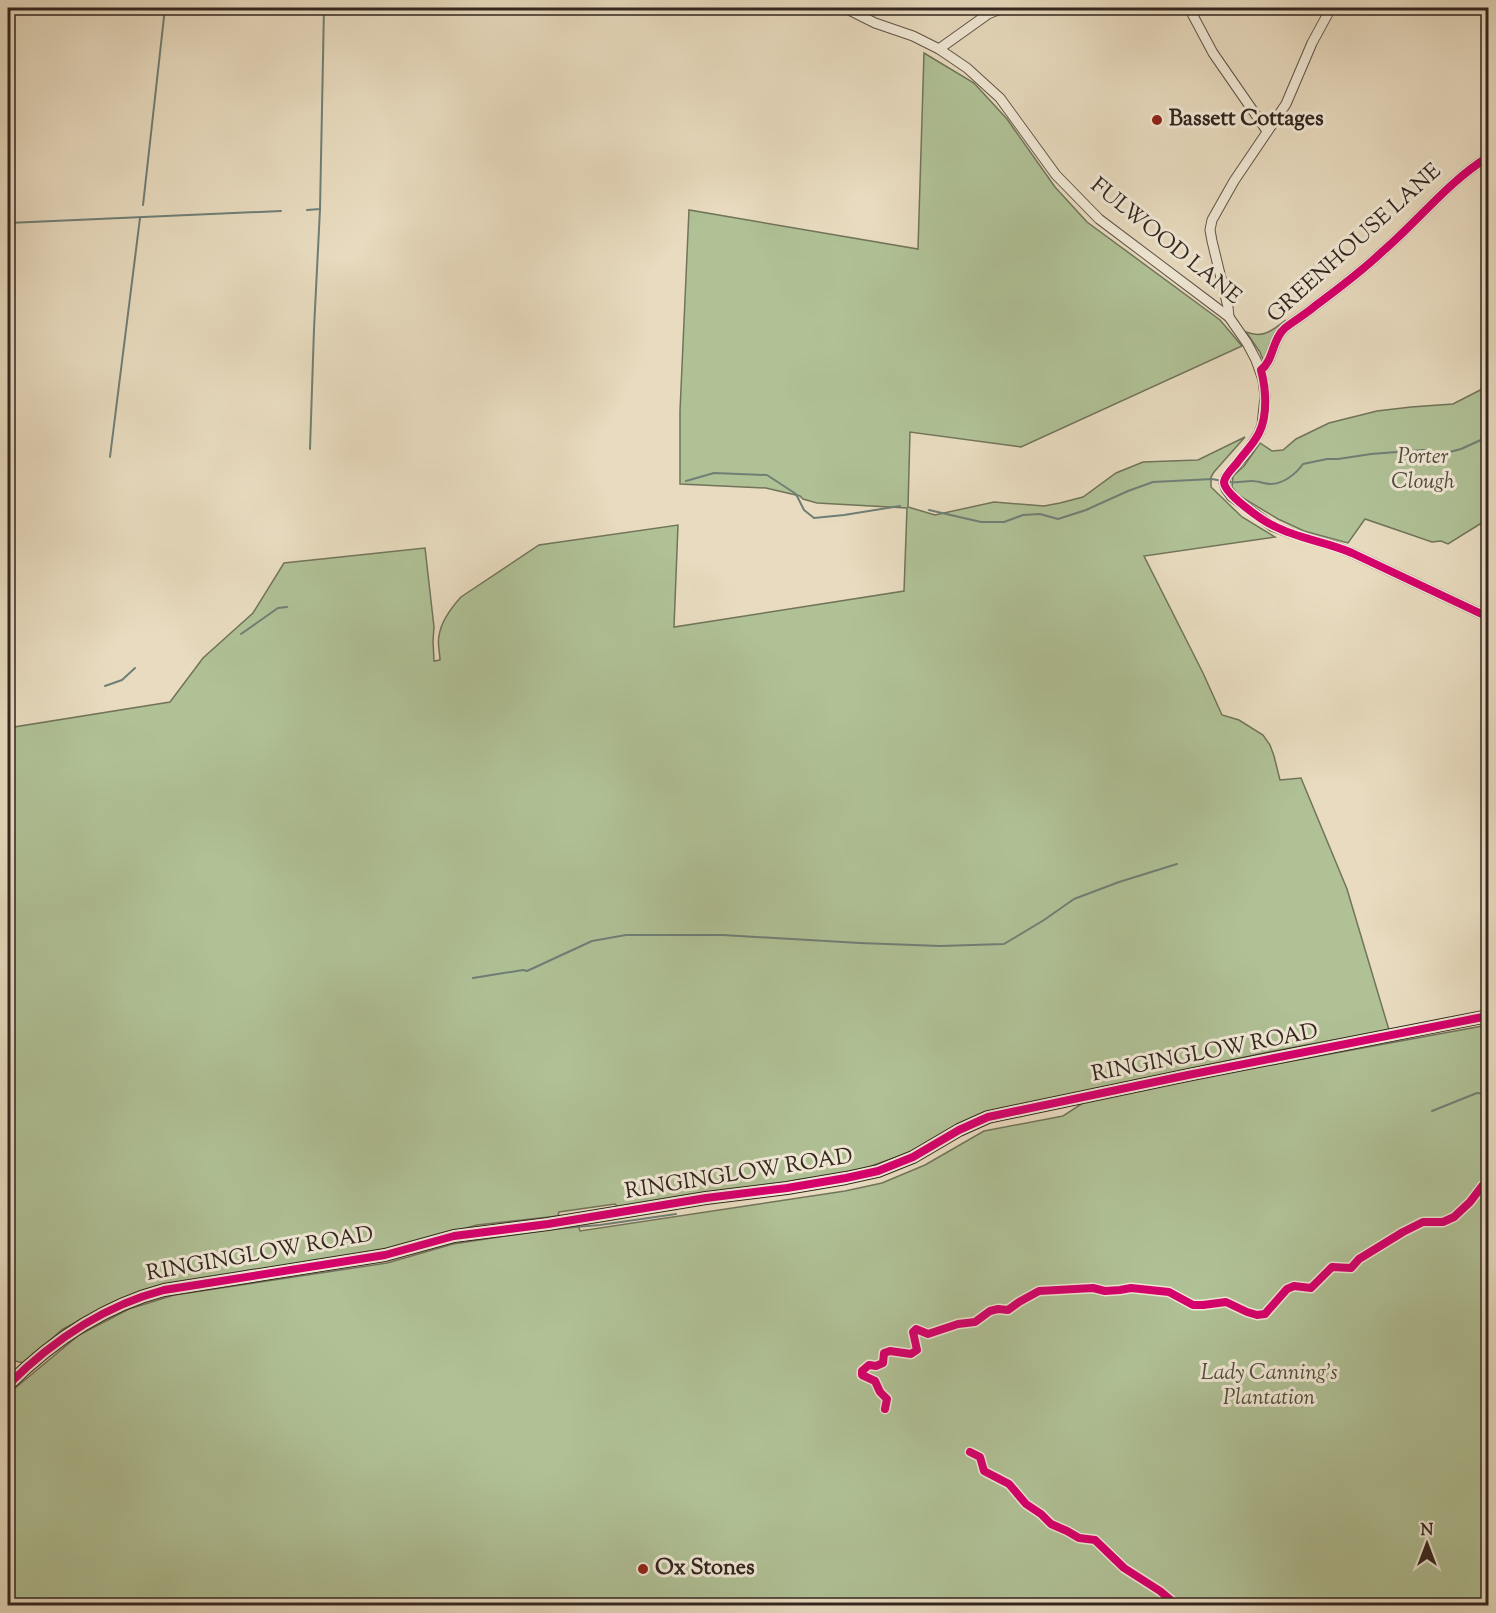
<svg xmlns="http://www.w3.org/2000/svg" width="1496" height="1613" font-family="'Sorts Mill Goudy',serif">
<rect width="100%" height="100%" fill="#e8dbbf"/>
<filter id="stains"><feTurbulence type="fractalNoise" baseFrequency=".00333" numOctaves="4"/><feColorMatrix values="0 0 0 0 .2 0 0 0 0 .09 0 0 0 0 .02 0 0 0 .5 -.17"/></filter>
<radialGradient id="worn" r=".72"><stop offset=".6" stop-color="#630" stop-opacity="0"/><stop offset="1" stop-color="#630" stop-opacity=".3"/></radialGradient>
<g fill="#b0c196" stroke="#71745b" stroke-width="1.5">
<path d="M 924,53 L 974,83 L 1007,119 L 1055,187 L 1087,222 L 1220,320 L 1242,346 L 1021,447 L 910,432 L 908,507 L 935,515 L 994,502 L 1044,506 L 1060,503 L 1083,497 L 1116,473 L 1143,462 L 1198,460 L 1245,437 L 1214,472 L 1211,477 L 1211,487 L 1242,517 L 1275,537 L 1144,556 L 1203,673 L 1222,715 L 1239,720 L 1263,735 L 1270,745 L 1274,756 L 1280,780 L 1301,778 L 1347,889 L 1389,1030 L 1269,1052 L 985,1112 L 908,1153 L 849,1174 L 618,1207 L 615,1204 L 559,1212 L 558,1216 L 477,1225 L 392,1248 L 119,1301 L 63,1329 L 24,1363 L 15,1361 L 8,1364 L 8,728 L 170,702 L 203,658 L 253,613 L 284,563 L 425,548 L 434,627 L 433,641 L 434,661 L 440,660 C 440,653 437,643 439,636 C 441,621 451,608 461,597 L 539,545 L 678,525 L 674,627 L 904,591 L 907,508 L 817,503 L 803,499 L 800,496 L 766,488 L 680,484 L 680,411 L 689,210 L 918,249 Z"/>
<path d="M 1286,320 L 1264,362 L 1260,352 L 1246,332 C 1264,339 1272,330 1286,320 Z"/>
<path d="M 1488,386 L 1488,519 L 1448,544 L 1441,541 L 1432,542 L 1365,519 L 1348,543 L 1304,531 L 1278,519 L 1238,495 L 1232,487 L 1233,476 L 1244,466 L 1260,443 L 1272,451 L 1283,450 L 1296,439 L 1329,423 L 1377,411 L 1411,407 L 1453,404 Z"/>
<path d="M 1488,1025 L 1488,1605 L 8,1605 L 8,1394 L 79,1335 L 129,1309 L 174,1295 L 387,1263 L 453,1244 L 578,1225 L 580,1231 L 845,1191 L 882,1183 L 925,1165 L 984,1131 L 1063,1116 L 1086,1101 L 1215,1075 Z"/>
</g>
<g fill="none" stroke-linecap="round" stroke-linejoin="round">
<g stroke="#6f7f76" stroke-width="2">
<path d="M 143,205 L 165,8"/>
<path d="M 307,210 L 320,209 L 324,8"/>
<path d="M 8,223 L 281,211"/>
<path d="M 310,449 L 314,329 L 320,209"/>
<path d="M 110,457 L 140,218"/>
<path d="M 686,481 L 714,473 L 767,475 L 796,494 L 804,510 L 814,518 L 844,515 L 900,506"/>
<path d="M 1227,482 C 1236,483 1243,481 1252,481 C 1258,481 1265,484 1271,484 C 1283,484 1296,474 1303,464 L 1327,459 L 1338,459 L 1371,454 L 1423,450 L 1442,454 L 1461,449 L 1483,439 L 1488,433"/>
<path d="M 929,510 L 981,522 L 1004,522 L 1023,515 L 1040,514 L 1058,519 L 1086,510 L 1128,491 L 1153,482 L 1212,479 L 1222,481"/>
<path d="M 241,634 L 278,608 L 287,607"/>
<path d="M 105,686 L 122,680 L 135,668"/>
<path d="M 473,978 L 523,970 L 527,971 L 592,941 L 626,935 L 723,935 L 860,943 L 940,946 L 1004,944 L 1044,920 L 1074,899 L 1119,882 L 1177,864"/>
<path d="M 1432,1111 L 1477,1093 L 1488,1094"/>
<path d="M 552,1229 L 600,1225 L 676,1214"/>
</g>
<g stroke="#605348" stroke-width="11">
<g id="street">
<path d="M 845,8 L 875,23 L 913,36 L 939,49 L 967,68 L 1000,98 L 1056,175 L 1099,219 L 1229,317 L 1247,343 L 1256,360 L 1263,380 L 1265,396 L 1262,425 L 1259,433 L 1247,452 L 1226,477 L 1224,483 L 1226,489 L 1231,496 L 1272,526 L 1293,534 L 1337,547 L 1352,553 L 1488,617"/>
<path d="M 1189,8 L 1213,53 L 1267,131"/>
<path d="M 939,49 L 988,14 L 1003,8"/>
<path d="M 1229,317 L 1228,307 L 1212,241 L 1210,230 L 1212,220 L 1234,181 L 1286,104 L 1312,43 L 1331,8"/>
<path d="M 1261,370 C 1274,360 1272,339 1285,328 C 1295,320 1306,314 1315,306 C 1338,289 1362,271 1383,251 C 1419,220 1448,182 1488,157"/>
</g>
</g>
<g stroke="#322620" stroke-width="14">
<path id="secondary" d="M 8,1385 C 52,1341 103,1306 164,1290 L 385,1255 L 454,1236 L 548,1224 L 706,1198 L 787,1188 L 846,1178 L 878,1171 L 913,1157 L 959,1130 L 988,1117 L 1188,1075 L 1488,1016"/>
</g>
<use href="#street" stroke="#f0e8d5" stroke-width="9"/>
<use href="#secondary" stroke="#f0e8d5" stroke-width="12"/>
<g stroke="#f0e8d5" stroke-width="11">
<g id="cycleway">
<path d="M 1488,157 C 1448,182 1419,220 1383,251 C 1362,271 1338,289 1315,306 C 1306,314 1295,320 1285,328 C 1272,339 1274,360 1261,370 C 1266,389 1268,415 1259,433 C 1253,445 1244,453 1237,463 C 1233,468 1225,475 1224,482 C 1224,494 1263,521 1274,526 C 1299,539 1327,542 1352,553 L 1488,617"/>
<path d="M 8,1385 C 52,1341 103,1306 164,1290 L 385,1255 L 454,1236 L 548,1224 L 706,1198 L 787,1188 L 846,1178 L 878,1171 L 913,1157 L 959,1130 L 988,1117 L 1188,1075 L 1488,1016"/>
<path d="M 885,1409 L 887,1399 L 880,1392 L 875,1381 L 862,1375 L 862,1371 L 869,1365 L 876,1366 L 883,1363 L 884,1353 L 890,1351 L 911,1354 L 917,1350 L 913,1332 L 916,1329 L 928,1334 L 958,1324 L 975,1322 L 990,1311 L 998,1309 L 1008,1310 L 1019,1302 L 1039,1291 L 1093,1288 L 1105,1291 L 1120,1290 L 1131,1288 L 1169,1292 L 1193,1305 L 1203,1305 L 1226,1302 L 1247,1312 L 1257,1315 L 1265,1314 L 1287,1289 L 1294,1286 L 1311,1288 L 1332,1267 L 1351,1268 L 1359,1259 L 1403,1232 L 1423,1222 L 1443,1222 L 1454,1217 L 1470,1202 L 1483,1185 L 1488,1185"/>
<path d="M 970,1452 L 980,1457 L 984,1471 L 1009,1484 L 1026,1504 L 1041,1514 L 1051,1524 L 1067,1531 L 1079,1538 L 1095,1540 L 1124,1568 L 1160,1591 L 1173,1602 L 1176,1606"/>
</g>
</g>
<use href="#cycleway" stroke="#d6006c" stroke-width="8"/>
</g>
<g fill="#8f2418" stroke="#f0e8d5" stroke-width="2">
<circle cx="1157" cy="120" r="6"/>
<circle cx="643" cy="1569" r="6"/>
</g>
<g text-anchor="middle" dominant-baseline="central" stroke-width="6" stroke-linejoin="round" paint-order="stroke">
<g font-size="22" font-weight="bold" fill="#322620" stroke="#f0e8d5" text-anchor="start">
<text x="1169" y="120">Bassett Cottages</text>
<text x="655" y="1569">Ox Stones</text>
</g>
<g font-size="22" fill="#322620" stroke="#f0e8d5">
<text transform="translate(1165 242) rotate(39)">FULWOOD LANE</text>
<text transform="translate(1355 244) rotate(-42)">GREENHOUSE LANE</text>
<text transform="translate(1205 1054) rotate(-11)">RINGINGLOW ROAD</text>
<text transform="translate(739 1175) rotate(-9)">RINGINGLOW ROAD</text>
<text transform="translate(260 1255) rotate(-10)">RINGINGLOW ROAD</text>
</g>
<g font-size="22" font-style="italic" fill="#524d3e" stroke="#f0e8d5">
<text x="1423" y="458">Porter<tspan x="1423" dy="25">Clough</tspan></text>
<text x="1269" y="1374">Lady Canning's<tspan x="1269" dy="25">Plantation</tspan></text>
</g>
</g>
<rect width="1496" height="1613" fill="none" stroke="#e8dbbf" stroke-width="30"/>
<rect x="9" y="9" width="1478" height="1595" fill="none" stroke="#322620" stroke-width="3"/>
<rect x="15" y="15" width="1466" height="1583" fill="none" stroke="#322620" stroke-width="1.5"/>
<g transform="translate(1427 1544)" stroke="#f0e8d5" stroke-width="4.5" paint-order="stroke">
<path d="M0-4.5L10 22L0 15L-10 22Z" fill="#322620"/>
<text y="-9" font-size="16" font-weight="bold" text-anchor="middle" fill="#322620">N</text>
</g>
<rect width="100%" height="100%" filter="url(#stains)"/>
<rect width="100%" height="100%" fill="url(#worn)"/>
</svg>
